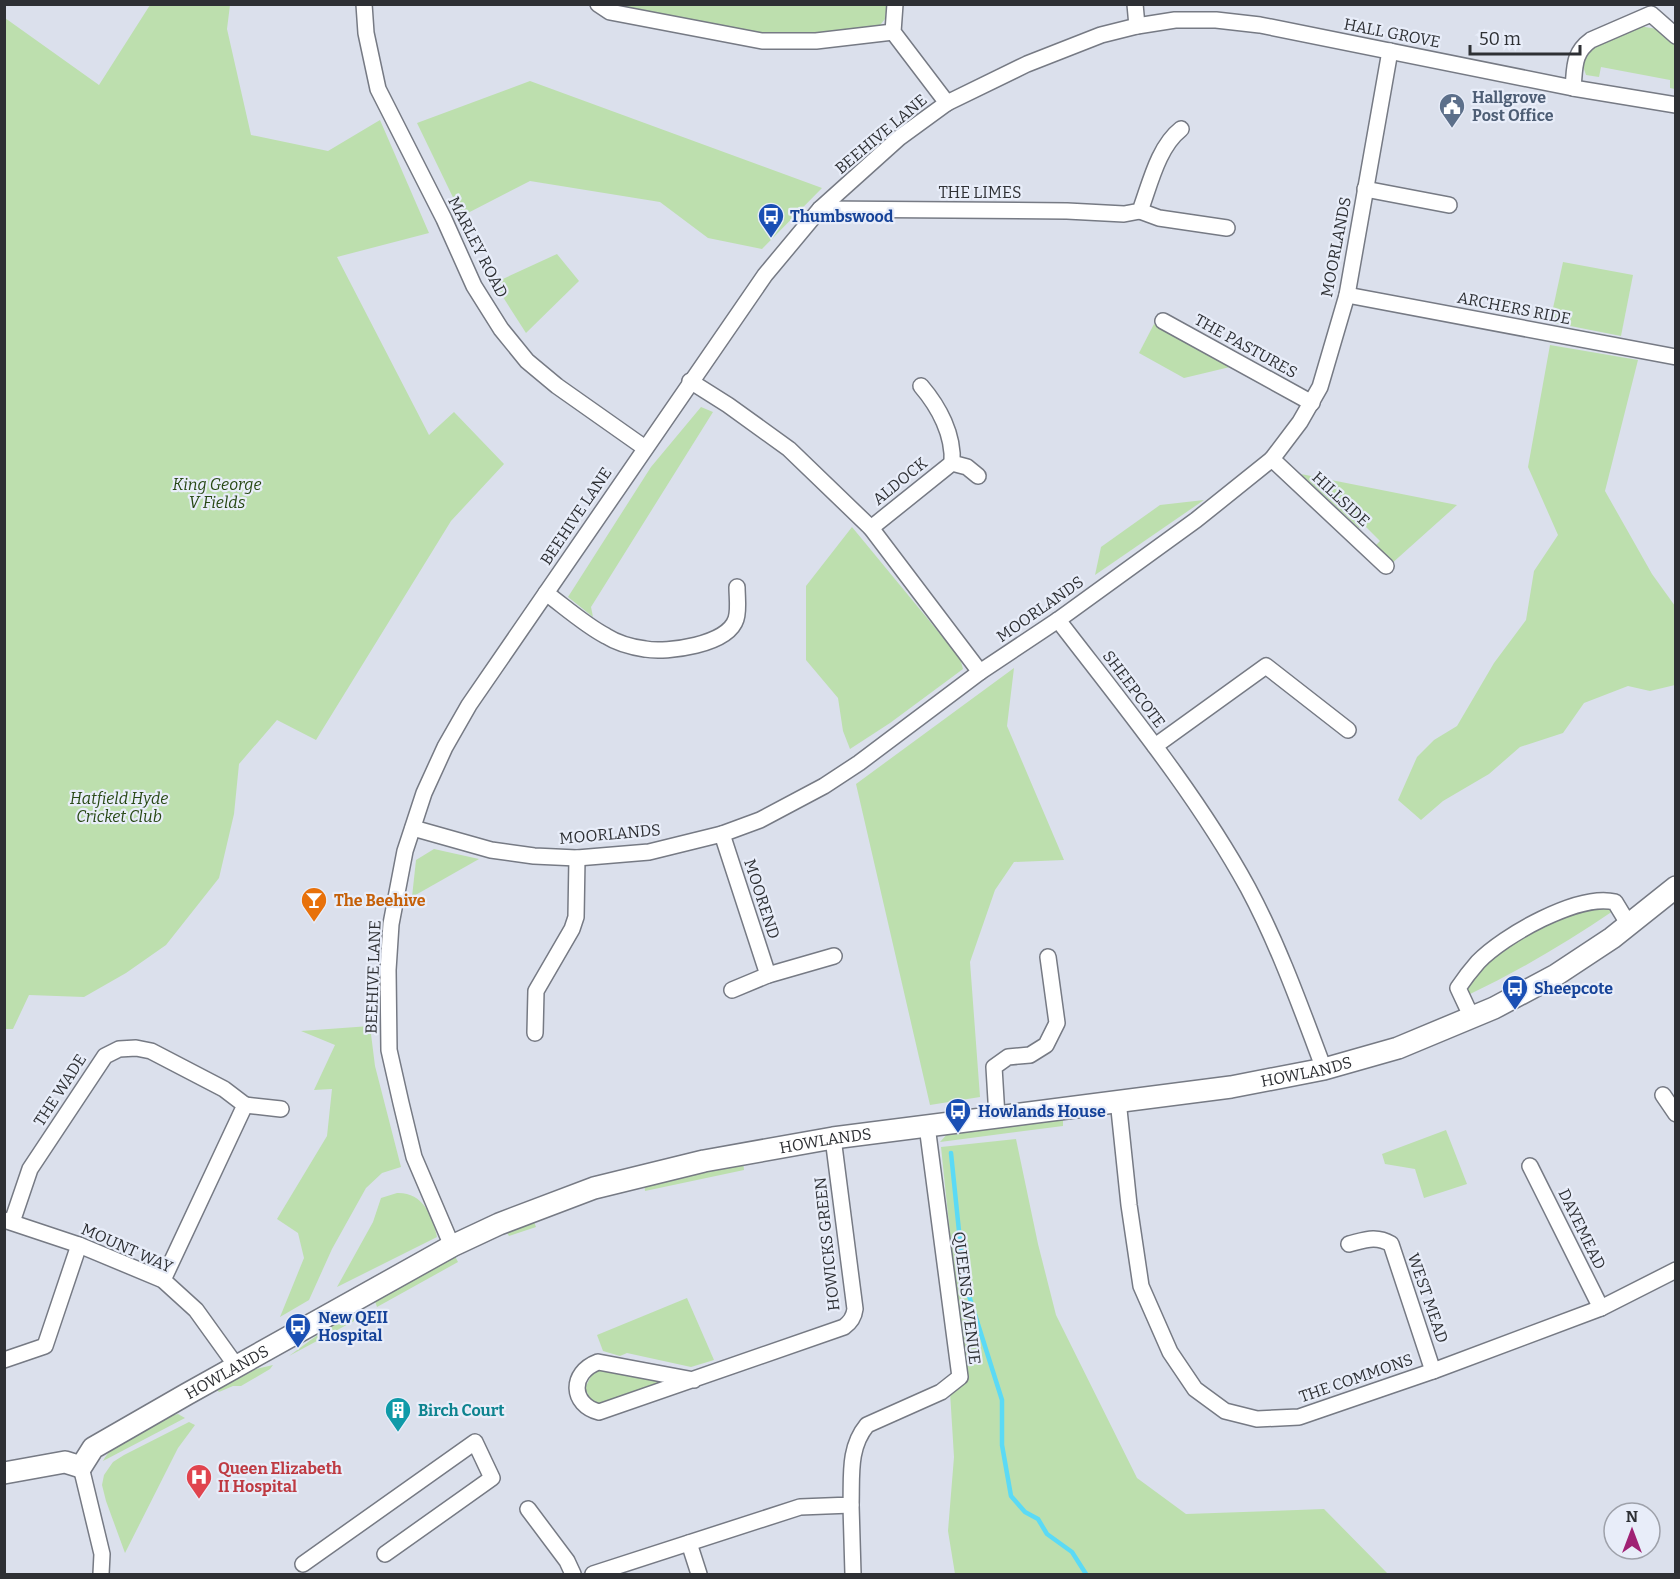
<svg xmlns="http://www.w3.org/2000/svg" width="1680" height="1579" font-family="Bitter,serif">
<rect width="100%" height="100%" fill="#dbe0ec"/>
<g fill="#bddfae">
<path d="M 150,5 L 230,5 L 227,29 L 251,135 L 328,151 L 380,120 L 429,233 L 337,257 L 429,435 L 454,412 L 504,464 L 451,521 L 316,740 L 277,720 L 239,764 L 234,814 L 219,878 L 166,945 L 126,973 L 84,997 L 29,995 L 13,1029 L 5,1029 L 5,18 L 99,85 Z"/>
<path d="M 614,5 L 887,5 L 885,19 L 876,30 L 813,36 L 765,36 Z"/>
<path d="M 1639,26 L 1657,29 L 1675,44 L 1675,89 L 1670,88 L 1670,80 L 1601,67 L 1599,77 L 1586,75 L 1582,63 L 1591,46 Z"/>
<path d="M 530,81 L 822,188 L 762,249 L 708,238 L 660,202 L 530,181 L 462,216 L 417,123 Z"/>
<path d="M 557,254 L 579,281 L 526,333 L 494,283 Z"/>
<path d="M 1563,262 L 1633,275 L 1621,336 L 1550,322 Z"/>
<path d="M 1154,324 L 1230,367 L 1184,378 L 1139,353 Z"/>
<path d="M 1550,345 L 1638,360 L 1605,491 L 1652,574 L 1675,606 L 1675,685 L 1650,691 L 1628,686 L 1584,703 L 1563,733 L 1520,747 L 1489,774 L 1443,801 L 1421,820 L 1398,800 L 1417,757 L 1434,740 L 1457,726 L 1494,663 L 1526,620 L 1534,571 L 1558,535 L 1528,467 Z"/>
<path d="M 701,407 L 713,412 L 591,607 L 593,617 L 568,597 L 651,467 Z"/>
<path d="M 1301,474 L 1457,505 L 1390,565 L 1373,548 L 1380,541 L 1363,524 L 1359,528 Z"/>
<path d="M 1204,500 L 1095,575 L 1101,547 L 1160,505 Z"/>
<path d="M 852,527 L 960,658 L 963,669 L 890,723 L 850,749 L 843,731 L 838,698 L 806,660 L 806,586 Z"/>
<path d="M 1014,668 L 1007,726 L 1064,860 L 1014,862 L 995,890 L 970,962 L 980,1097 L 930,1105 L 856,784 Z"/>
<path d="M 434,849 L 479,859 L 412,897 L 416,860 Z"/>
<path d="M 1608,907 L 1613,911 C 1567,942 1519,971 1468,995 L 1464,986 C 1496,951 1535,924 1581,910 C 1589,907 1599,907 1608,907 Z"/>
<path d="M 370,1026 L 375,1066 L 401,1167 L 382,1173 L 366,1188 L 332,1249 L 309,1300 L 280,1317 L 304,1258 L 298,1233 L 277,1219 L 327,1136 L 332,1089 L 314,1090 L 335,1045 L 301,1031 Z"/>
<path d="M 1063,1119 L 1063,1126 L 940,1142 L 949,1132 Z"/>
<path d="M 1446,1130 L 1467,1184 L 1424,1198 L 1415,1169 L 1385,1164 L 1382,1154 Z"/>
<path d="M 1016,1139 L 1038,1244 L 1056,1315 L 1137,1478 L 1186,1514 L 1324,1509 L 1388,1574 L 955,1574 L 948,1531 L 954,1457 L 950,1392 L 965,1378 L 941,1147 Z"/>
<path d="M 743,1161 L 744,1170 L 645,1191 L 644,1183 Z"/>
<path d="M 397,1193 C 422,1192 433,1215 437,1237 L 337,1287 L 373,1222 L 381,1198 Z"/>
<path d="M 533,1219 L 536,1227 L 509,1236 L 506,1231 Z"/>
<path d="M 455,1256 L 458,1262 L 377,1307 L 375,1301 Z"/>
<path d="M 687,1298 L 714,1360 L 691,1367 L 627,1353 L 620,1356 L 603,1351 L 597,1335 Z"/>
<path d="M 361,1308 L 367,1314 L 289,1356 L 338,1320 Z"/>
<path d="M 273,1365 L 270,1369 L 241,1386 L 233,1386 L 219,1392 L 217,1390 L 256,1369 Z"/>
<path d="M 598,1370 L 606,1370 L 665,1382 L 600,1405 L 591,1401 L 585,1388 L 592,1374 Z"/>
<path d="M 178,1414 L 185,1418 L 103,1461 C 113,1441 150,1427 170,1416 Z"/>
<path d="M 189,1422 L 195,1425 L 178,1448 L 125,1553 L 106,1501 L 102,1485 L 104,1475 L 113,1462 L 124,1455 Z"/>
</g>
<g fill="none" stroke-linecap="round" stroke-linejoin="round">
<path stroke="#5bdaf5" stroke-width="4.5" d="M 951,1153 L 964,1280 L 1002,1400 L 1002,1445 L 1011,1496 L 1025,1512 L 1038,1519 L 1047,1534 L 1072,1552 L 1086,1574"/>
<g stroke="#767a84" stroke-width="18">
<g id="street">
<path d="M 364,4 L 366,33 L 378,89 L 444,219 L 474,286 L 501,329 L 527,361 L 557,386 L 645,448"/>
<path d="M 598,4 L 610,12 L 762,41 L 816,41 L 893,32"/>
<path d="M 895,4 L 893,32 L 947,103"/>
<path d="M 1135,4 L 1137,26"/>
<path d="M 1573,88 C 1575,67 1573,53 1591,40 L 1651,14 L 1676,36"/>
<path d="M 1365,189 L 1449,205"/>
<path d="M 820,209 L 1067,211 L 1124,214 L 1140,211 C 1150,184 1158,147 1181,129"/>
<path d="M 1140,211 L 1159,218 L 1227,228"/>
<path d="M 1347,295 L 1676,357"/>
<path d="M 1163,321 L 1312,403"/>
<path d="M 690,381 L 728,405 L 789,449 L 871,528 L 980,672"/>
<path d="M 921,386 C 939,407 954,435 952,463 L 967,467 L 978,476"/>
<path d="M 1272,459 L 1386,566"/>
<path d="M 871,528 L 952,463"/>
<path d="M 546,593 C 565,607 585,625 606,636 C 617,643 631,647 645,649 C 667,653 728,645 736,619 C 739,610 737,597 737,587"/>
<path d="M 1058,620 C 1124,706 1196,793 1248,888 C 1279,946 1301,1008 1324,1069"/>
<path d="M 1155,746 L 1266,666 L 1348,730"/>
<path d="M 413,828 L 491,850 L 534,856 L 577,858 L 649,852 L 722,834 L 760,820 L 824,786 L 859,763 L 980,672 L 1058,620 L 1196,520 L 1272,459 L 1300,422 L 1320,387 L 1347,295 L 1390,51"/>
<path d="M 722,834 L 768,975"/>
<path d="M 732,990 L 768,975 L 834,956"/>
<path d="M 1472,1018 L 1458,988 C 1464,979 1471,970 1478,962 C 1503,936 1578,893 1615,902 L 1629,925"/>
<path d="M 535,1033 L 536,991 L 572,929 L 576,917 L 577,858"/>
<path d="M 1663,1095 L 1676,1114"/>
<path d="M 1118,1100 L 1129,1205 L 1141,1286 L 1170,1352 L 1195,1389 L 1225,1411 L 1257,1419 L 1299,1417 L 1433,1371 L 1601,1308 L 1676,1270"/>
<path d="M 245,1105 L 281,1109"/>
<path d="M 997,1117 L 994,1067 L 1008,1057 L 1030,1055 L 1046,1045 L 1057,1023 L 1048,957"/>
<path d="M 1530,1166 L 1601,1308"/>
<path d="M 4,1220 L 79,1245 L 163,1280 L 196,1310 L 237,1367"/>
<path d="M 12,1222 L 30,1169 L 105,1056 L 119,1049 L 136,1048 L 151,1051 L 224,1089 L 245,1105 L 163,1280"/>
<path d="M 1349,1244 C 1365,1240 1376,1235 1391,1244 L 1433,1371"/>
<path d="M 452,1246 L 414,1157 L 401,1103 L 389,1050 L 388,970 L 391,924 L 405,851 L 424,793 L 445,747 L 469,705 L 765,275 L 820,209 L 899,138 L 947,103 L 1027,64 L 1101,35 L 1137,26 L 1175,20 L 1216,20 L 1260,25 L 1573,88 L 1676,105"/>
<path d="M 4,1360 L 45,1346 L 79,1245"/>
<path d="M 694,1380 L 598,1362 C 569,1373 571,1405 599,1412 L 844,1327 C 851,1322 854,1317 855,1309 L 833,1138"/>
<path d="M 81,1467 L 102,1554 L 101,1574"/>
<path d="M 851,1505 L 853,1574"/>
<path d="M 528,1509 L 567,1561 L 573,1574"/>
<path d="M 689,1543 L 699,1574"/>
<path d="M 303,1564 L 475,1442 L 492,1478 L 385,1554"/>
<path d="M 593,1574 L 800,1507 L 851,1505 C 852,1476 848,1448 867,1425 L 941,1392 L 960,1377 L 927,1126"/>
</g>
</g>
<g stroke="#767a84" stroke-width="24">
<g id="secondary">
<path id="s1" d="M 4,1473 L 65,1462 L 81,1467 L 93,1448 L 187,1394 L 452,1246 L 499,1224 L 594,1188 L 704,1161 L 833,1138 L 1231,1087 L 1324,1069 L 1398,1048 L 1494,1008 L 1556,975 L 1612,938 L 1676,887"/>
</g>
</g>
<use href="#street" stroke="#fff" stroke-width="15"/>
<use href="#secondary" stroke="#fff" stroke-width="21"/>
</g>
<defs>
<g id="civic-pin" transform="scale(1.35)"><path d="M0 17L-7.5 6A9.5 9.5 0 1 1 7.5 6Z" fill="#5c6f8a" stroke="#e8edf9"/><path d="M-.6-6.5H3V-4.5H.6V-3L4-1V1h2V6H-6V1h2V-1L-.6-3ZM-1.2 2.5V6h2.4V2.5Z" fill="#fff"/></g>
<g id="bus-pin" transform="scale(1.35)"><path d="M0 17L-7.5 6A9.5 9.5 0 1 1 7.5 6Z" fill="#1a4fb4" stroke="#e8edf9"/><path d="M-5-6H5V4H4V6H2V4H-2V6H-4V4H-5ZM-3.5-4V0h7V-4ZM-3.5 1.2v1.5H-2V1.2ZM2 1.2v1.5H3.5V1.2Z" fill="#fff"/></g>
<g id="bar-pin" transform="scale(1.35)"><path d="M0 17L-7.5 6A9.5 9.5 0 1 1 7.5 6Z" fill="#e8710a" stroke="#e8edf9"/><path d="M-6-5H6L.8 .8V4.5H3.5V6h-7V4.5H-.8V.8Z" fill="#fff"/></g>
<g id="building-pin" transform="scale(1.35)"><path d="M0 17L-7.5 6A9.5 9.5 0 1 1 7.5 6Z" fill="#0f9aa8" stroke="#e8edf9"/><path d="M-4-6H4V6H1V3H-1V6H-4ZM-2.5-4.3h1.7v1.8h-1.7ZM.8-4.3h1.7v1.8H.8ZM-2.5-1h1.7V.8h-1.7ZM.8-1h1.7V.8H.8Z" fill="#fff"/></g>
<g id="hospital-pin" transform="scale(1.35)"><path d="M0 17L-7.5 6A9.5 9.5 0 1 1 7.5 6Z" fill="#e0444e" stroke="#e8edf9"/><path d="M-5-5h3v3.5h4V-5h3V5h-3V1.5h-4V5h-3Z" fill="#fff"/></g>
</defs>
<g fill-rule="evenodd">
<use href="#civic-pin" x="1452" y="106"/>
<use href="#bus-pin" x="771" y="216"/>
<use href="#bar-pin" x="314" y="900"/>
<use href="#bus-pin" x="1515" y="988"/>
<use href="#bus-pin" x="958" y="1111"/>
<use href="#bus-pin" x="298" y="1326"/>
<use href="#building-pin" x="398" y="1410"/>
<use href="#hospital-pin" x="199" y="1477"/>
</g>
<g text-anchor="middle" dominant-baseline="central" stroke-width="4.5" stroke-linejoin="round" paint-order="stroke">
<g font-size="16" fill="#2e3034" stroke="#e8edf9">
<text transform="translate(1392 33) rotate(11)">HALL GROVE</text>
<text transform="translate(881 134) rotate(-40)">BEEHIVE LANE</text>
<text x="980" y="192">THE LIMES</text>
<text transform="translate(478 247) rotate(63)">MARLEY ROAD</text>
<text transform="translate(1336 247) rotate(-79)">MOORLANDS</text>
<text transform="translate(1514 308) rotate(11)">ARCHERS RIDE</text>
<text transform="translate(1246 346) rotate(29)">THE PASTURES</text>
<text transform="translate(900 481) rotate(-39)">ALDOCK</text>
<text transform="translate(1341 499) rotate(43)">HILLSIDE</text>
<text transform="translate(576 516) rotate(-56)">BEEHIVE LANE</text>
<text transform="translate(1040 609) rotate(-35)">MOORLANDS</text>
<text transform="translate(1134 689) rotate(53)">SHEEPCOTE</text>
<text transform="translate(610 834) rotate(-5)">MOORLANDS</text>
<text transform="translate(762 899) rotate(72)">MOOREND</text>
<text transform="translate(373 977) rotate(-88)">BEEHIVE LANE</text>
<text stroke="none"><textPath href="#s1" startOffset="1389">HOWLANDS</textPath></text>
<text transform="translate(60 1090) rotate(-57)">THE WADE</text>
<text stroke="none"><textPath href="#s1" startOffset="903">HOWLANDS</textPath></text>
<text transform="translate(1582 1229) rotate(64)">DAYEMEAD</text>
<text transform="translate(827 1244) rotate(-96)">HOWICKS GREEN</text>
<text transform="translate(127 1248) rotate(24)">MOUNT WAY</text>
<text transform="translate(967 1298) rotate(83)">QUEENS AVENUE</text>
<text transform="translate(1428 1298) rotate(71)">WEST MEAD</text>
<text stroke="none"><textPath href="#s1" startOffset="255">HOWLANDS</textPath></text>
<text transform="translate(1356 1378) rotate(-19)">THE COMMONS</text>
</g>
<g font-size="16" font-weight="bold" fill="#4e5e75" stroke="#e8edf9" text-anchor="start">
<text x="1472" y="97">Hallgrove<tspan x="1472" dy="18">Post Office</tspan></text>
</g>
<g font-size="16" font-weight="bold" fill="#164399" stroke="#e8edf9" text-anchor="start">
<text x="790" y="216">Thumbswood</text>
<text x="1534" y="988">Sheepcote</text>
<text x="978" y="1111">Howlands House</text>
<text x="318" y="1317">New QEII<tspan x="318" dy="18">Hospital</tspan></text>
</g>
<g font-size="16" font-style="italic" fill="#274814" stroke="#e8edf9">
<text x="217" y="484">King George<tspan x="217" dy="18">V Fields</tspan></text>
<text x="119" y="798">Hatfield Hyde<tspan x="119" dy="18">Cricket Club</tspan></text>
</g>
<g font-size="16" font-weight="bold" fill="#c56008" stroke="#e8edf9" text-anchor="start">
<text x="334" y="900">The Beehive</text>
</g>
<g font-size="16" font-weight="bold" fill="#0d838f" stroke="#e8edf9" text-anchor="start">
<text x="418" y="1410">Birch Court</text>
</g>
<g font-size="16" font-weight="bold" fill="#be3a42" stroke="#e8edf9" text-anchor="start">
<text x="218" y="1468">Queen Elizabeth<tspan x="218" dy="18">II Hospital</tspan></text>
</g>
</g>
<rect width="1680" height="1579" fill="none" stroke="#2e3034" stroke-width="12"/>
<g transform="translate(1632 1531)"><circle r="28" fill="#e8edf9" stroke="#9ea1aa" stroke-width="1.5"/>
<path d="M0-4.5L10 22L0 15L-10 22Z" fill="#a02174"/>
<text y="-9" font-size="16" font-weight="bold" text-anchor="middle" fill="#2e3034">N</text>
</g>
<path d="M1470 45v9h110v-9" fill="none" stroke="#2e3034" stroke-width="3"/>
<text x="1479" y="45" font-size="18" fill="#2e3034" stroke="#e8edf9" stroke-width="4.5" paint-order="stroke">50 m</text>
</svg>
